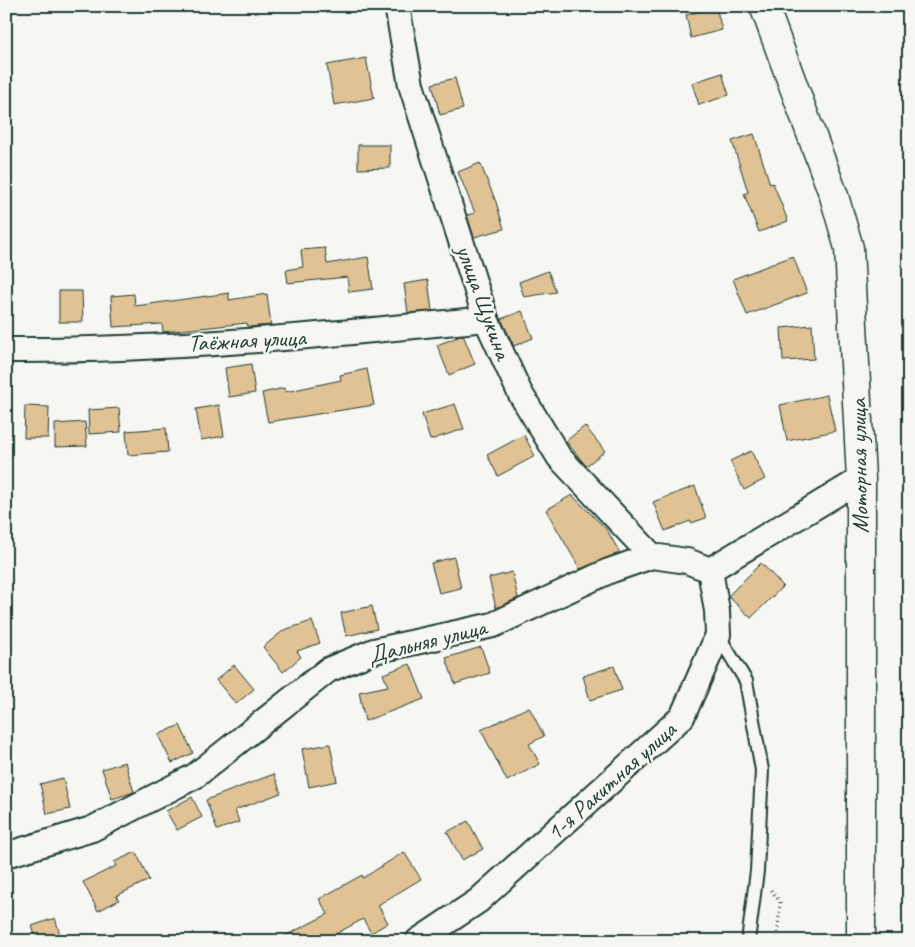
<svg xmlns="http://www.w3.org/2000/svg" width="915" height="947" font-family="Caveat,sans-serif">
<rect width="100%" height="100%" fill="#f6f6f2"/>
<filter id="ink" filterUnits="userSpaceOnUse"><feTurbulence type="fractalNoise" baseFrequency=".02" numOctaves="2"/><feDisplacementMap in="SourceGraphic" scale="10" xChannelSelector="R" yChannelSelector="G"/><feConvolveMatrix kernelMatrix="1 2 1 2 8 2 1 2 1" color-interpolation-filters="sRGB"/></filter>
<g filter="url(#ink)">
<g fill="#e0c294" stroke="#1f3d34">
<path d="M 716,7 L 722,30 L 691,38 L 686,15 Z"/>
<path d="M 366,58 L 374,98 L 334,105 L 327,65 Z"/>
<path d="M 722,73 L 729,95 L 699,105 L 692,83 Z"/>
<path d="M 455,78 L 463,109 L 440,115 L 432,84 Z"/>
<path d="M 754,134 L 770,184 L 773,183 L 788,221 L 759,232 L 744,194 L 748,192 L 732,141 Z"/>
<path d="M 358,145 L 390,145 L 390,168 L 358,169 Z"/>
<path d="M 480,163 L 496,202 L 504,229 L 474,237 L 467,215 L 475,213 L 458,172 Z"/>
<path d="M 325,248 L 327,264 L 368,257 L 373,289 L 349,292 L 347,277 L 288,283 L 286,270 L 303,267 L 301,250 Z"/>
<path d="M 793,256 L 807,293 L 747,315 L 733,279 Z"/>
<path d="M 548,271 L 556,292 L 524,297 L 519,282 Z"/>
<path d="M 428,280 L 432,311 L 408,313 L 404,284 Z"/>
<path d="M 59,291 L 82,291 L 83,322 L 59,322 Z"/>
<path d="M 229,293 L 229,300 L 267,294 L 271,325 L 248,327 L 247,323 L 163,332 L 162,324 L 113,327 L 111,296 L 134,294 L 135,306 Z"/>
<path d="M 522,311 L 533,338 L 514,346 L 501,319 Z"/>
<path d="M 812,325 L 814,359 L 783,361 L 781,328 Z"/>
<path d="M 463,335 L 475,364 L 449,375 L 437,345 Z"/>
<path d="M 251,364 L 255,393 L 229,397 L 225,368 Z"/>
<path d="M 367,369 L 374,405 L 268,422 L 262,393 L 284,388 L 285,392 L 341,380 L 340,375 Z"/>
<path d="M 827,395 L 835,431 L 787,441 L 780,405 Z"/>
<path d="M 455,404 L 464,429 L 430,440 L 422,414 Z"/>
<path d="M 219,405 L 224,436 L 201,440 L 196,409 Z"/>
<path d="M 25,406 L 49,407 L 48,438 L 24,438 Z"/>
<path d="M 119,408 L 121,432 L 89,434 L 88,410 Z"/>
<path d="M 85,422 L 87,446 L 55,447 L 55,424 Z"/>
<path d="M 585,426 L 605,451 L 586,466 L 566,441 Z"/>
<path d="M 166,428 L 168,452 L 128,455 L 126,431 Z"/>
<path d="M 524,435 L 535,456 L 498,476 L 487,455 Z"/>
<path d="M 751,451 L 765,479 L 744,490 L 730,461 Z"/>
<path d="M 695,486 L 706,518 L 691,523 L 690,521 L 665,531 L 653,502 Z"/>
<path d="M 572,495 L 607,530 L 620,553 L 580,569 L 546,510 Z"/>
<path d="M 454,557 L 461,588 L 439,593 L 431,563 Z"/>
<path d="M 761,563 L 783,586 L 751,618 L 728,596 Z"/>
<path d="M 512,572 L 518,598 L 496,608 L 489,578 Z"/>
<path d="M 372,606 L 377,629 L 346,636 L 341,613 Z"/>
<path d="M 312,621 L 320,643 L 297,651 L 301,657 L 283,672 L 263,647 L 284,630 Z"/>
<path d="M 481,647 L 490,673 L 455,684 L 446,658 Z"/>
<path d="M 410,664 L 424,699 L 365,721 L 359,692 L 388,686 L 383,674 Z"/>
<path d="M 234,665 L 254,689 L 236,704 L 216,680 Z"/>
<path d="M 614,666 L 622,690 L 590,700 L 583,676 Z"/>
<path d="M 529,707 L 544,736 L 529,744 L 540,764 L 507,781 L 481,730 Z"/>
<path d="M 180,725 L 193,753 L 172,763 L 158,735 Z"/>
<path d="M 330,744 L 337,781 L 309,787 L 302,749 Z"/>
<path d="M 125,762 L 134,792 L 112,799 L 102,769 Z"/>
<path d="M 274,774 L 281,793 L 235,810 L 239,822 L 217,830 L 206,800 Z"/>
<path d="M 63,778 L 70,809 L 47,814 L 40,784 Z"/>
<path d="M 192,797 L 202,817 L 177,830 L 166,811 Z"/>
<path d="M 468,821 L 483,849 L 462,860 L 447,832 Z"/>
<path d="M 136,852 L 149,880 L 116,896 L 119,900 L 98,911 L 83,882 L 116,866 L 114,862 Z"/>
<path d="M 404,852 L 421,879 L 378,905 L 388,923 L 371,933 L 363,919 L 323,941 L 275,941 L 328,914 L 319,899 L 362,875 L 363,878 Z"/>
<path d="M 55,918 L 62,941 L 37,941 L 32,926 Z"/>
</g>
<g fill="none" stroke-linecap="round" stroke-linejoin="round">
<g stroke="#1f3d34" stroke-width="16">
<path id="lane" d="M 718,635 L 746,681 L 762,770 L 757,871 L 748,941"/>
</g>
<g stroke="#1f3d34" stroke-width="28">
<g id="street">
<path d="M 397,6 L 411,85 L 486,319 L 520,393 L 559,457 L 652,556"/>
<path d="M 6,350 C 167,351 327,335 486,319"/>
<path d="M 6,855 L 92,829 L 195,776 L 328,670 L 374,651 L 493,625 L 609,571 L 652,556 L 687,561 L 710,570 L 861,479"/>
<path d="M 418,941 L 478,901 L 682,717 L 718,635 L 717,611 L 710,570"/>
</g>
</g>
<g stroke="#1f3d34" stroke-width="31">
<path id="secondary" d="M 764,6 L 834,196 L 849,248 L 861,479 L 861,941"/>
</g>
<path stroke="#1f3d34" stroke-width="3" stroke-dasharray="1 4" stroke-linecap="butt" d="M 771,890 L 780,902 L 777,941"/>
<use href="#lane" stroke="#f6f6f2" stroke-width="12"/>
<use href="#street" stroke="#f6f6f2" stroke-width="24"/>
<use href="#secondary" stroke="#f6f6f2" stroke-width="28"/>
</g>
</g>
<g text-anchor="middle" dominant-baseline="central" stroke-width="5" stroke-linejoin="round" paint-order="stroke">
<g font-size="24" fill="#1f3d34" stroke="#f6f6f2">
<text transform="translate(484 302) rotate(70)">улица Щукина</text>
<text transform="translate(247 340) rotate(-3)">Таёжная улица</text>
<text transform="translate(859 466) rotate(-91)">Моторная улица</text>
<text transform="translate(427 641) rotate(-14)">Дальняя улица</text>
<text transform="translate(611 781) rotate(-42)">1-я Ракитная улица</text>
</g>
</g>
<rect width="915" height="947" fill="none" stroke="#f6f6f2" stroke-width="25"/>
<rect x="12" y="12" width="890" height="922" fill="none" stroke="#1f3d34" stroke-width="2" filter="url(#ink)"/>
</svg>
